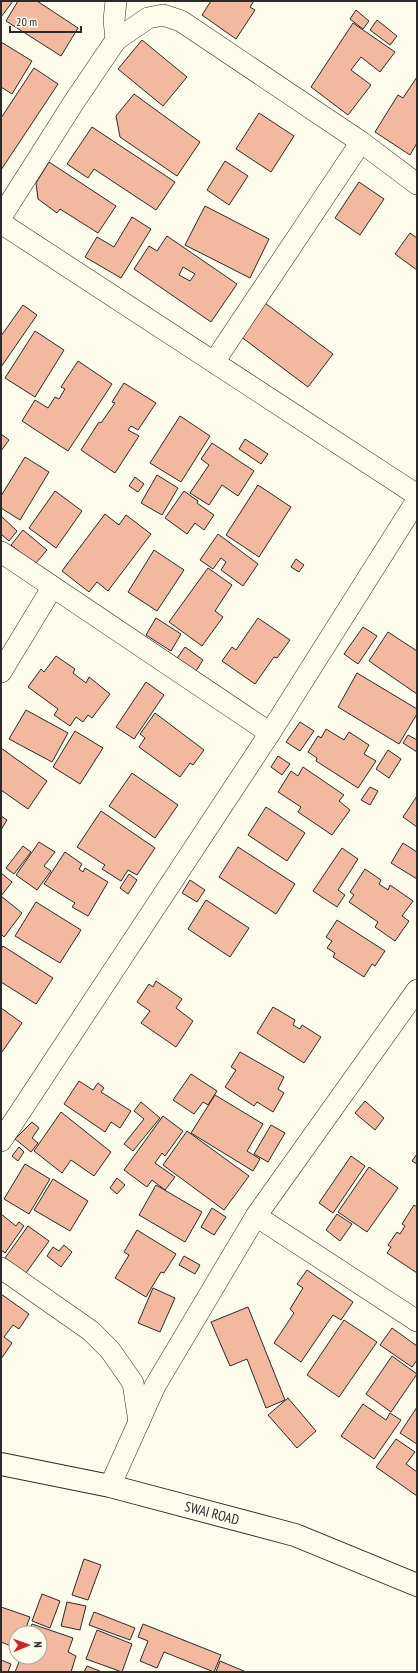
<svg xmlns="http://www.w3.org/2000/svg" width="418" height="1673" font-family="'PT Sans Narrow',sans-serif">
<rect width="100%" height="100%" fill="#fdfbea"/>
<g fill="#f2b8a0" stroke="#2b2b2b" fill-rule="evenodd">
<path d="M 1,1 L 13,1 L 1,17 Z"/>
<path d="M 18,1 L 37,1 L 78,28 L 61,56 L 6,21 Z"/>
<path d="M 211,1 L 254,1 L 250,7 L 255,10 L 236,39 L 202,15 Z"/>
<path d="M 356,10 L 369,21 L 363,29 L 350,19 Z"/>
<path d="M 377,20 L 397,36 L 390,45 L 370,30 Z"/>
<path d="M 353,23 L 395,52 L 380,72 L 361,57 L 351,70 L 371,85 L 348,115 L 311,87 Z"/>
<path d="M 142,40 L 187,77 L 163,106 L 118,69 Z"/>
<path d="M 1,42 L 32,61 L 12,94 L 1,87 Z"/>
<path d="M 34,68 L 58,84 L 1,170 L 1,118 Z"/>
<path d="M 417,77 L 417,143 L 410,155 L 375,132 L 398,95 L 403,98 Z"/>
<path d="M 134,94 L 200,142 L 177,176 L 120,137 L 116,116 Z"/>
<path d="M 259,113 L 294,136 L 271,172 L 236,149 Z"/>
<path d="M 92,127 L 175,182 L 156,210 L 94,169 L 88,178 L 67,164 Z"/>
<path d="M 225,161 L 248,176 L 229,205 L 207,190 Z"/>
<path d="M 49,162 L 116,206 L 98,233 L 60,209 L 57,213 L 38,199 L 36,183 Z"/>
<path d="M 359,182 L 384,199 L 360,235 L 335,218 Z"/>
<path d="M 205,206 L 269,239 L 250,278 L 185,245 Z"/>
<path d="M 132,217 L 151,229 L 121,278 L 85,257 L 97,237 L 114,247 Z"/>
<path d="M 410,233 L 417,238 L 417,270 L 395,254 Z"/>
<path d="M 167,236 L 237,284 L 211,322 L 134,269 L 149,246 L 157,251 ZM 183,267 L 195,274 L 190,281 L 179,275 Z"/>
<path d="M 265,303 L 333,354 L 308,387 L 240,336 Z"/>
<path d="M 23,305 L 37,315 L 1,367 L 1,336 Z"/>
<path d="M 35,331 L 64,350 L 35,397 L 5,378 Z"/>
<path d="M 78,361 L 112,384 L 68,451 L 22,421 L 35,400 L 48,408 L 55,397 L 59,399 L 65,389 L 61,387 Z"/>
<path d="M 124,383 L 156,403 L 138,430 L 131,426 L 128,430 L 139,436 L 115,473 L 81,450 L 99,422 L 101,423 L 115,403 L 112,402 Z"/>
<path d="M 180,416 L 210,436 L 181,482 L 150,463 Z"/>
<path d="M 1,434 L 9,440 L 1,451 Z"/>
<path d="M 245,439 L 268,454 L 261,464 L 239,449 Z"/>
<path d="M 212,443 L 254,471 L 238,496 L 222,485 L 209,505 L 190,493 L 209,465 L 201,459 Z"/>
<path d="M 25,457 L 49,472 L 20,520 L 1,508 L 1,496 Z"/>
<path d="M 157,475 L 178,488 L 162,515 L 141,503 Z"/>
<path d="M 135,477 L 144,484 L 138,492 L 129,486 Z"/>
<path d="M 258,485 L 291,507 L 259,557 L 226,535 Z"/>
<path d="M 55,491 L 82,511 L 56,548 L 29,528 Z"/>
<path d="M 184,491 L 198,501 L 197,503 L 214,515 L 204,530 L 195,523 L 187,534 L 165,518 Z"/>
<path d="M 105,514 L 119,525 L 126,515 L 151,534 L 108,591 L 97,582 L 89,592 L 62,571 Z"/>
<path d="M 1,516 L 17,531 L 9,541 L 1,534 Z"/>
<path d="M 23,530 L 47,550 L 35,564 L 11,545 Z"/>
<path d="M 218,534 L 258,564 L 243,586 L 221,570 L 226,562 L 221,558 L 213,569 L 200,560 Z"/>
<path d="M 154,550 L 184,570 L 157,611 L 128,592 Z"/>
<path d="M 296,559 L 304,565 L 299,572 L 291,567 Z"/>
<path d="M 208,568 L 232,585 L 215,611 L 223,617 L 202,646 L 169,622 Z"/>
<path d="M 156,618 L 181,634 L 171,651 L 146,635 Z"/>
<path d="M 258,618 L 290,640 L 277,658 L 274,657 L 255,684 L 222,661 L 232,647 L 236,650 Z"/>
<path d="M 363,627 L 377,636 L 358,664 L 344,654 Z"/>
<path d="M 388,632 L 417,651 L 417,694 L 369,661 Z"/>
<path d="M 185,647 L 203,660 L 192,677 L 173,664 Z"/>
<path d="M 56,656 L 75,669 L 73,673 L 86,683 L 89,677 L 110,694 L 92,718 L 88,715 L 83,722 L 76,717 L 70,726 L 54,715 L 58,709 L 28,687 L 41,669 L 44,672 Z"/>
<path d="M 357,673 L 417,709 L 417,714 L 399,744 L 338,707 Z"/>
<path d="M 146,682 L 164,695 L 134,739 L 116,727 Z"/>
<path d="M 26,710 L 68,733 L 52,762 L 9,739 Z"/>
<path d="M 155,713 L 204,750 L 193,765 L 190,763 L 180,777 L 139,747 L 145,738 L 140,734 Z"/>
<path d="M 300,722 L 314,731 L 300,751 L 286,742 Z"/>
<path d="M 326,729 L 344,740 L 349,732 L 369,745 L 364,754 L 376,761 L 358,788 L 316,761 L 317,758 L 308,752 L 318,736 L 321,738 Z"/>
<path d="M 75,731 L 103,748 L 80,784 L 53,767 Z"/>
<path d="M 408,735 L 417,740 L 417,752 L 403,743 Z"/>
<path d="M 1,748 L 47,781 L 28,809 L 1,790 Z"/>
<path d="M 388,750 L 401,759 L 389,778 L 376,769 Z"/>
<path d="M 278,756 L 290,764 L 282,775 L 271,767 Z"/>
<path d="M 303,767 L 344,795 L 339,801 L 350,810 L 332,835 L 298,812 L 301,807 L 278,792 L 291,771 L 298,776 Z"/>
<path d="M 132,773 L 178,805 L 155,838 L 109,806 Z"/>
<path d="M 370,787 L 378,791 L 370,805 L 361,800 Z"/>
<path d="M 417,796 L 417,827 L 403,817 Z"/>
<path d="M 266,807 L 305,833 L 287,861 L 248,835 Z"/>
<path d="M 101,811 L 155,848 L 137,875 L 128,870 L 121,881 L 102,869 L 105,865 L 77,847 Z"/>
<path d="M 1,816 L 7,820 L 1,830 Z"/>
<path d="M 39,842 L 55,852 L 44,866 L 51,871 L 37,890 L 16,875 Z"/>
<path d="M 403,843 L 417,852 L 417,879 L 391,863 Z"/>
<path d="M 23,846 L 31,852 L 14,874 L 6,868 Z"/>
<path d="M 238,847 L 295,884 L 276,914 L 219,877 Z"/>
<path d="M 342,848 L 358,859 L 338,890 L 345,895 L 337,907 L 313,891 Z"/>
<path d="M 65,852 L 82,864 L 79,869 L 83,872 L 85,868 L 108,882 L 88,916 L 72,907 L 75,903 L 44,884 Z"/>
<path d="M 365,869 L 381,880 L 379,884 L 388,890 L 390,885 L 413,901 L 402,916 L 409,921 L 395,941 L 375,927 L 378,922 L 349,902 L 354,895 L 350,892 Z"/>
<path d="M 1,873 L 12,882 L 1,896 L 22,913 L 4,937 L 1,934 Z"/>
<path d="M 129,874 L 137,880 L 128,894 L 120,888 Z"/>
<path d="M 190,880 L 205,890 L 197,902 L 182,893 Z"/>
<path d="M 206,900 L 249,928 L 230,957 L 188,929 Z"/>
<path d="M 36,902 L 81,930 L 60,963 L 15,936 Z"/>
<path d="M 337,920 L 385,951 L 375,966 L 372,964 L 364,977 L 333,957 L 335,953 L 327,948 L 332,941 L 326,937 Z"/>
<path d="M 3,946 L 53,978 L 36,1004 L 1,982 L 1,949 Z"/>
<path d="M 156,981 L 182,999 L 176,1008 L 193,1021 L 176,1047 L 141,1023 L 150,1011 L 137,1002 L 149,984 L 153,987 Z"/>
<path d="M 273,1007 L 295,1020 L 293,1025 L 300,1029 L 302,1025 L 321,1037 L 304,1063 L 257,1033 Z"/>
<path d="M 1,1008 L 22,1023 L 2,1052 L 1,1051 Z"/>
<path d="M 240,1052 L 284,1077 L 278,1089 L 284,1093 L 273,1112 L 257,1102 L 254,1106 L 225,1087 L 236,1070 L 231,1067 Z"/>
<path d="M 191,1074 L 217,1091 L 208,1105 L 203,1102 L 194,1114 L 173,1100 Z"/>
<path d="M 79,1081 L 93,1090 L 98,1083 L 104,1088 L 101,1092 L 131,1111 L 120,1128 L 111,1122 L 105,1132 L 64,1104 Z"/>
<path d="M 215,1095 L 263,1124 L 247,1151 L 260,1159 L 253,1171 L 191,1133 Z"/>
<path d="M 365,1101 L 384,1118 L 375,1130 L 355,1113 Z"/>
<path d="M 141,1102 L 160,1118 L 133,1151 L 124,1144 L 144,1119 L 134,1111 Z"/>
<path d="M 61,1112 L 111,1152 L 94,1176 L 71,1160 L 62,1173 L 34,1151 Z"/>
<path d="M 163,1116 L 183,1131 L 165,1156 L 162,1153 L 155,1163 L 175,1177 L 165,1190 L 152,1180 L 147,1187 L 124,1170 Z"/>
<path d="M 32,1122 L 39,1128 L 32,1138 L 38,1143 L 31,1152 L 15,1139 Z"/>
<path d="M 271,1125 L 285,1133 L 268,1162 L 254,1154 Z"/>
<path d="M 187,1131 L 249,1176 L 224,1210 L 163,1165 Z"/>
<path d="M 19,1147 L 24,1152 L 18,1161 L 12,1156 Z"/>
<path d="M 417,1154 L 417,1164 L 412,1161 Z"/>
<path d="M 351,1156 L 365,1166 L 333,1213 L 319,1203 Z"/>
<path d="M 25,1164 L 50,1179 L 29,1214 L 4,1199 Z"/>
<path d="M 369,1167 L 398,1188 L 367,1232 L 338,1212 Z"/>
<path d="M 117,1178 L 125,1185 L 117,1194 L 110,1188 Z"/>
<path d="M 53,1179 L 88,1201 L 70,1231 L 34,1210 Z"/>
<path d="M 156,1185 L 202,1212 L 185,1242 L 139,1215 Z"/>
<path d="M 414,1205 L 417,1207 L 417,1273 L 387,1253 L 391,1247 L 388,1245 L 397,1232 L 400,1234 L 405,1226 L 402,1224 Z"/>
<path d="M 212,1208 L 226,1217 L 214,1235 L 201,1227 Z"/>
<path d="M 1,1214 L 16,1226 L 19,1222 L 24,1226 L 5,1253 L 1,1250 Z"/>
<path d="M 337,1214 L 352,1224 L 340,1241 L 326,1230 Z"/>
<path d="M 28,1226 L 49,1241 L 26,1273 L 5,1258 Z"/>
<path d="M 137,1230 L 176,1254 L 164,1273 L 161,1272 L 146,1297 L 115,1278 L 129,1255 L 124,1252 Z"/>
<path d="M 64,1245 L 72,1252 L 61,1267 L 47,1256 L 53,1247 L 59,1251 Z"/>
<path d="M 184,1256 L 200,1265 L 195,1274 L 179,1265 Z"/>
<path d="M 307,1270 L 353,1302 L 341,1320 L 333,1315 L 301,1362 L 274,1343 L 294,1313 L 290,1309 L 303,1288 L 297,1284 Z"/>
<path d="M 153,1288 L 175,1298 L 160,1332 L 138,1323 Z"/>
<path d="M 1,1294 L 29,1314 L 19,1329 L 13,1325 L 4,1337 L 12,1343 L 1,1359 Z"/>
<path d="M 248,1307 L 285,1400 L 266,1408 L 247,1359 L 230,1366 L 211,1322 Z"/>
<path d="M 344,1320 L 377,1342 L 339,1397 L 307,1375 Z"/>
<path d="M 392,1328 L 417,1346 L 417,1360 L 412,1367 L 380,1345 Z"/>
<path d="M 392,1356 L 417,1374 L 391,1412 L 366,1394 Z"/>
<path d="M 288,1398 L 316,1431 L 297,1448 L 268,1415 Z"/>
<path d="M 363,1404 L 386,1420 L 390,1413 L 401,1420 L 374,1459 L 341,1436 Z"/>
<path d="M 417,1407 L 417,1444 L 400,1433 Z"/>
<path d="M 396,1439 L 415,1452 L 406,1464 L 417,1472 L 417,1496 L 376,1467 Z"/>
<path d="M 84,1559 L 101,1565 L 88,1600 L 72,1595 Z"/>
<path d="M 42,1594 L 60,1601 L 50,1628 L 32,1621 Z"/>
<path d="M 67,1602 L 86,1606 L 80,1630 L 61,1626 Z"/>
<path d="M 1,1607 L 30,1617 L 24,1633 L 16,1633 L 16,1648 L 1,1642 Z"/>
<path d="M 94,1612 L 135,1628 L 130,1640 L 89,1625 Z"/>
<path d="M 32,1624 L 73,1638 L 68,1652 L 76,1656 L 71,1672 L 15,1672 L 21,1657 L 40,1657 L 40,1633 L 29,1633 Z"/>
<path d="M 143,1624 L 221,1655 L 214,1672 L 164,1652 L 157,1668 L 140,1661 L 148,1641 L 138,1637 Z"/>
<path d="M 97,1630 L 132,1644 L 122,1672 L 86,1659 Z"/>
<path d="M 1,1660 L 11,1664 L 8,1672 L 1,1672 Z"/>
<path d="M 220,1661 L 246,1672 L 216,1672 Z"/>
<path d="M 87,1666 L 102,1672 L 84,1672 Z"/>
</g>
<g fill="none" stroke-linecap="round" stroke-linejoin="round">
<g stroke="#2b2b2b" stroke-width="22">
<g id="minor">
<path d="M 116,40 L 114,20 L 116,1"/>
<path d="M 1,217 L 74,102 L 116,40 L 148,18 L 163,15 L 181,21 L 361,142 L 417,184"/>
<path d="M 1,223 L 417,495"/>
<path d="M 214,362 L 361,142"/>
<path d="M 1,552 L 270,733"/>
<path d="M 1,672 L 52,588"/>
<path d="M 1,1141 L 270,733 L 417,500"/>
<path d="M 256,1216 L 417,1321"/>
<path d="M 1,1268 L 91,1331 L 110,1350 L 133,1383 L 139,1422"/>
<path d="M 110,1486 L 155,1386 L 256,1216 L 417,990"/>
</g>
</g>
<g stroke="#2b2b2b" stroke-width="24">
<path id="tertiary" d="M 1,1464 L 110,1486 L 295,1535 L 417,1585"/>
</g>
<use href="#minor" stroke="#fdfbea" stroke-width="21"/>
<use href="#tertiary" stroke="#fdfbea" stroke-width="22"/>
</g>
<g text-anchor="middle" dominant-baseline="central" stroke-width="3" stroke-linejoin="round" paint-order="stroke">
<g font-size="14" fill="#2b2b2b" stroke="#fdfbea">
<text transform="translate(212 1513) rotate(15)">SWAI ROAD</text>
</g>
</g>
<rect width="418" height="1673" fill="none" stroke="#2b2b2b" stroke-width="4"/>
<g transform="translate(28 1645) rotate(88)"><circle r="19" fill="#fdfbea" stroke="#a9a89e"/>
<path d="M0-3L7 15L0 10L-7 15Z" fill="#c62828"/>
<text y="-6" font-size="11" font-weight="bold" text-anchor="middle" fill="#2b2b2b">N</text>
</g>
<path d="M10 26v6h71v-6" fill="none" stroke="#2b2b2b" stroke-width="2"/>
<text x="16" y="26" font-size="12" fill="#2b2b2b" stroke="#fdfbea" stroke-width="3" paint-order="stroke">20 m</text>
</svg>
